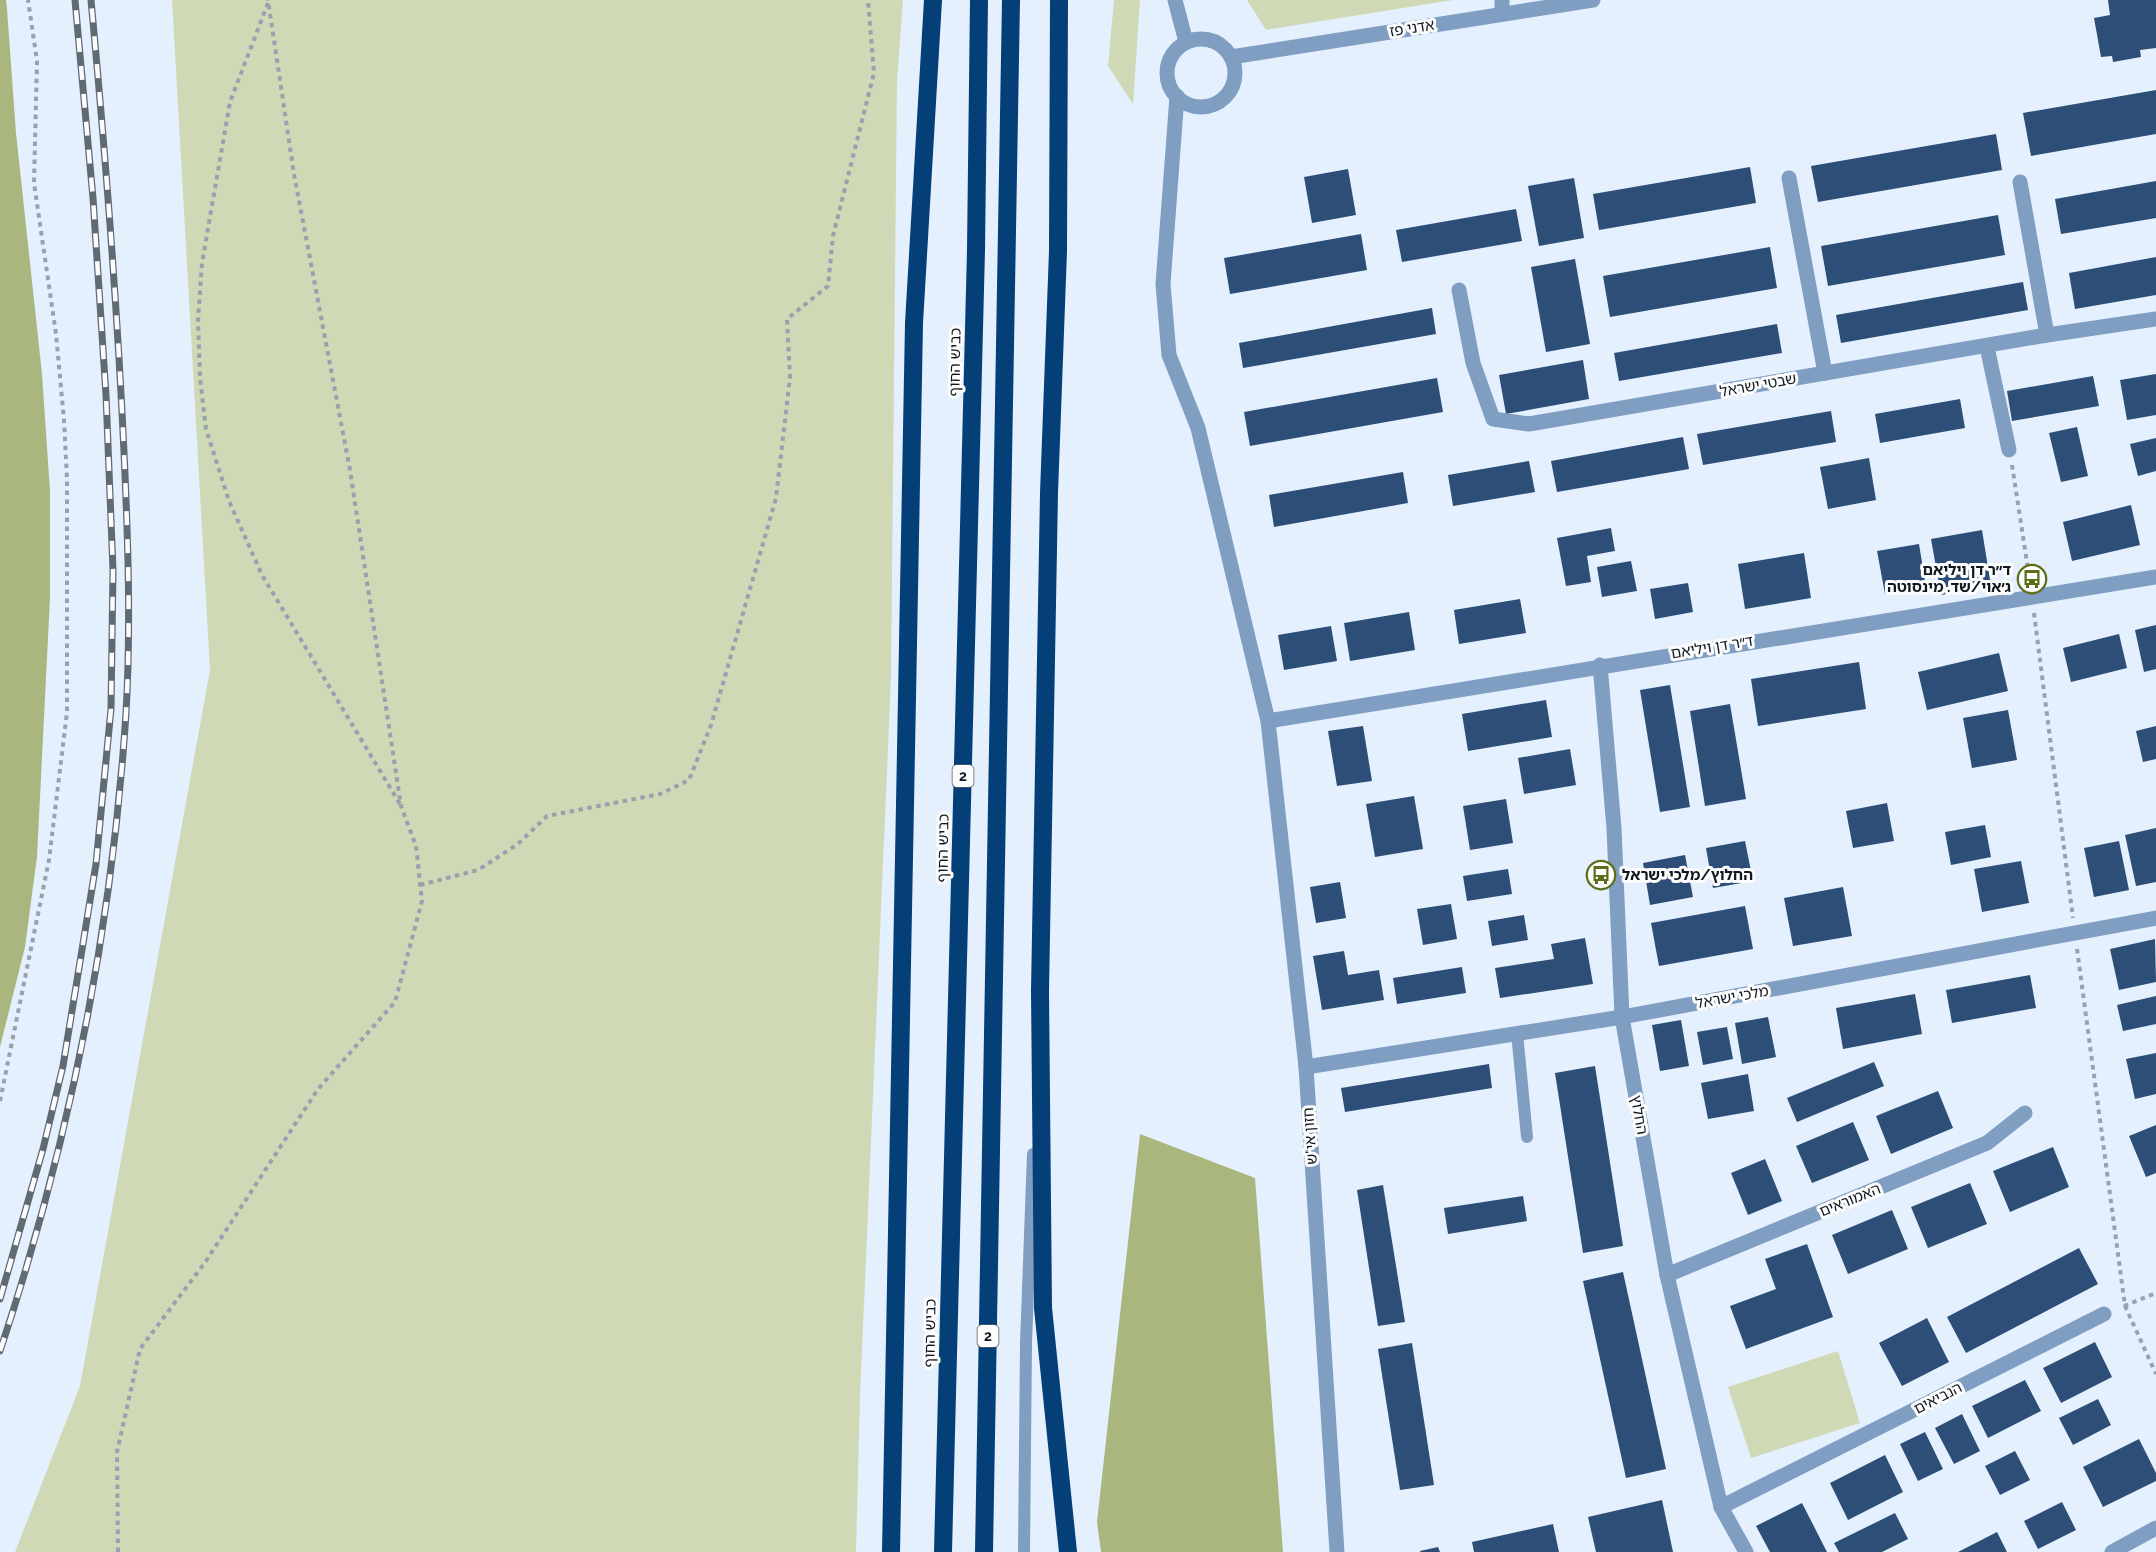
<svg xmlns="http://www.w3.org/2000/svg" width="2156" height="1552" font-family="Raleway,'Noto Sans Hebrew',sans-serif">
<rect width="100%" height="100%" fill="#e5f0fe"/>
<g fill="#cfd9b6">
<path d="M 172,0 L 903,0 L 897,81 L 891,678 L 860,1397 L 856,1552 L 15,1552 L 80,1386 L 210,670 Z"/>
<path d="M 1114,0 L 1140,0 L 1133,104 L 1108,66 Z"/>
<path d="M 1247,0 L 1453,0 L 1266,30 Z"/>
<path d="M 1838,1351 L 1860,1423 L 1751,1458 L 1728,1387 Z"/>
</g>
<g fill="#a9b77e">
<path d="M 0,0 L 6,0 L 7,9 L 16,133 L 42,374 L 50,491 L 50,598 L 37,857 L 25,947 L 0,1047 Z"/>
<path d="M 1140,1134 L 1255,1178 L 1283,1552 L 1101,1552 L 1097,1522 Z"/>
</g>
<g fill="#2c4e77">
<path d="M 2108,0 L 2156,0 L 2156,48 L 2140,50 L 2141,57 L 2113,62 L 2112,56 L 2101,57 L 2094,18 L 2110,15 Z"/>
<path d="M 2156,90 L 2156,134 L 2031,156 L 2023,113 Z"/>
<path d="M 1996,134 L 2002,170 L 1818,202 L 1811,166 Z"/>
<path d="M 1750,167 L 1756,203 L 1599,230 L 1593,194 Z"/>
<path d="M 1348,169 L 1356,215 L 1312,223 L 1304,177 Z"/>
<path d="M 1574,178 L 1584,238 L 1539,246 L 1528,186 Z"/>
<path d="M 2156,181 L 2156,218 L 2061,234 L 2055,199 Z"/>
<path d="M 1516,209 L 1522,241 L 1402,262 L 1396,230 Z"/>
<path d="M 1998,215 L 2005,255 L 1828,286 L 1821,246 Z"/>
<path d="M 1361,234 L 1367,270 L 1230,294 L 1224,258 Z"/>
<path d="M 1770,247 L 1777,288 L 1610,317 L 1603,276 Z"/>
<path d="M 2156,257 L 2156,295 L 2075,309 L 2069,273 Z"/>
<path d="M 1575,259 L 1590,344 L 1546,352 L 1531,267 Z"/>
<path d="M 2023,282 L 2028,310 L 1841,343 L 1836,315 Z"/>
<path d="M 1432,308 L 1436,334 L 1243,368 L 1239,343 Z"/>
<path d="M 1777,324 L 1782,353 L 1619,381 L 1614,353 Z"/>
<path d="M 1583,360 L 1589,399 L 1506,414 L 1499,375 Z"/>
<path d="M 2156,374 L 2156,415 L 2127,420 L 2120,380 Z"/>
<path d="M 2093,376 L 2099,406 L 2012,421 L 2007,391 Z"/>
<path d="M 1437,378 L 1443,412 L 1250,446 L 1244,412 Z"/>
<path d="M 1960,399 L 1965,428 L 1880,443 L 1875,414 Z"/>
<path d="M 1831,411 L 1836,442 L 1703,465 L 1697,434 Z"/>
<path d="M 2077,427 L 2088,476 L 2061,482 L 2049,433 Z"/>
<path d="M 1683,437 L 1689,469 L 1557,492 L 1551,461 Z"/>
<path d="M 2156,438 L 2156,471 L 2138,476 L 2130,444 Z"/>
<path d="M 1869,458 L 1876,500 L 1828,509 L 1820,467 Z"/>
<path d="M 1529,461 L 1535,492 L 1453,506 L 1448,475 Z"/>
<path d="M 1403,472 L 1408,503 L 1274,527 L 1269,495 Z"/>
<path d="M 2131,505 L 2140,545 L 2072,561 L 2063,522 Z"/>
<path d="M 1611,528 L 1615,551 L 1587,556 L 1591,582 L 1566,586 L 1557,538 Z"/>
<path d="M 1982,530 L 1991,586 L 1941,595 L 1931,539 Z"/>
<path d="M 1919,544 L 1926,587 L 1885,594 L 1877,551 Z"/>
<path d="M 1804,553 L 1811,598 L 1745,609 L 1738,564 Z"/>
<path d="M 1631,561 L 1637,591 L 1602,597 L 1597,567 Z"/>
<path d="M 1688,583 L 1693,612 L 1655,619 L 1650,589 Z"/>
<path d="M 1520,599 L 1526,633 L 1459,644 L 1454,610 Z"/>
<path d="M 1409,612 L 1415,650 L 1350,661 L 1344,623 Z"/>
<path d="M 2156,625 L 2156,669 L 2144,672 L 2135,630 Z"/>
<path d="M 1331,626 L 1337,661 L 1284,670 L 1278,635 Z"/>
<path d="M 2119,634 L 2127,668 L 2071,682 L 2063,648 Z"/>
<path d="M 1999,653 L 2008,691 L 1927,710 L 1918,672 Z"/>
<path d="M 1859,662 L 1866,709 L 1758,726 L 1751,679 Z"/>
<path d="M 1670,685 L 1690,807 L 1660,812 L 1640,690 Z"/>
<path d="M 1546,700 L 1552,737 L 1468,751 L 1462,714 Z"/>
<path d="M 1730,704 L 1746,799 L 1705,806 L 1690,711 Z"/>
<path d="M 2008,710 L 2017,760 L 1972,768 L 1963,718 Z"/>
<path d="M 1363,726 L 1372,781 L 1337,786 L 1328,731 Z"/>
<path d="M 2156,726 L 2156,759 L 2143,762 L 2136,731 Z"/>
<path d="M 1570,749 L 1576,785 L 1524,794 L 1518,758 Z"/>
<path d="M 1414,796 L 1423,849 L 1375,857 L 1366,804 Z"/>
<path d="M 1506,799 L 1513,843 L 1470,850 L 1463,806 Z"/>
<path d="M 1887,803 L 1894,841 L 1853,848 L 1846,811 Z"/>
<path d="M 1985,825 L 1991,857 L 1951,865 L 1945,832 Z"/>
<path d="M 2156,828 L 2156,882 L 2136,886 L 2125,835 Z"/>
<path d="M 1745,841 L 1753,881 L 1713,888 L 1706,848 Z"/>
<path d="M 2119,841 L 2129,890 L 2094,897 L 2084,848 Z"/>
<path d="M 1685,855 L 1693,897 L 1650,905 L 1643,863 Z"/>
<path d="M 2021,861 L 2029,903 L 1982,912 L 1974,869 Z"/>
<path d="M 1508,869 L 1512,894 L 1467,901 L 1463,876 Z"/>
<path d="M 1340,882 L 1346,918 L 1316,923 L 1310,887 Z"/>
<path d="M 1843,887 L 1852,936 L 1793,946 L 1784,898 Z"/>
<path d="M 1451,904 L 1457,939 L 1423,945 L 1417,909 Z"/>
<path d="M 1745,906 L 1753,949 L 1659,966 L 1651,923 Z"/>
<path d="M 1524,915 L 1528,940 L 1492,946 L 1488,921 Z"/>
<path d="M 1585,938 L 1593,984 L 1500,998 L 1495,968 L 1554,959 L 1551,944 Z"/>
<path d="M 2155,939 L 2156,982 L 2119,990 L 2110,949 Z"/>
<path d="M 1344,951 L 1348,975 L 1379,970 L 1384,1000 L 1322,1010 L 1313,956 Z"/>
<path d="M 1462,967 L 1466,993 L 1397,1004 L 1393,978 Z"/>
<path d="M 2030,975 L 2036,1008 L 1952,1023 L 1946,990 Z"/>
<path d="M 1915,994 L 1922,1034 L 1843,1049 L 1836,1008 Z"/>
<path d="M 2156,996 L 2156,1024 L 2123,1031 L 2117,1005 Z"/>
<path d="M 1768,1017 L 1776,1057 L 1742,1064 L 1735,1023 Z"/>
<path d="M 1681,1020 L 1689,1066 L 1660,1071 L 1652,1025 Z"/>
<path d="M 1727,1027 L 1733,1059 L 1703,1065 L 1697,1032 Z"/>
<path d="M 2156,1053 L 2156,1094 L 2135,1099 L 2126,1059 Z"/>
<path d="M 1874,1062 L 1884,1086 L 1797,1122 L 1787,1098 Z"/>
<path d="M 1489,1064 L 1492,1088 L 1345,1112 L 1341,1088 Z"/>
<path d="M 1595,1066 L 1623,1246 L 1583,1253 L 1555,1073 Z"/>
<path d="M 1748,1074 L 1754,1111 L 1708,1119 L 1701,1083 Z"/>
<path d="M 1938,1091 L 1953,1128 L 1891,1154 L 1876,1116 Z"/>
<path d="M 1853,1122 L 1869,1160 L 1812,1183 L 1796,1146 Z"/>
<path d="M 2156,1125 L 2156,1173 L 2146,1177 L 2129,1136 Z"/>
<path d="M 2053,1147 L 2069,1187 L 2010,1212 L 1993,1171 Z"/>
<path d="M 1765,1159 L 1782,1201 L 1748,1215 L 1731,1173 Z"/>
<path d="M 1970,1183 L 1987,1224 L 1928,1248 L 1911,1207 Z"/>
<path d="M 1383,1185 L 1405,1322 L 1378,1326 L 1357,1190 Z"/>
<path d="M 1523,1196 L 1527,1221 L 1448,1234 L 1444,1208 Z"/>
<path d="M 1892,1210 L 1908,1249 L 1848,1274 L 1832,1235 Z"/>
<path d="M 1807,1244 L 1833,1317 L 1746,1349 L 1730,1306 L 1776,1289 L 1765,1259 Z"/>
<path d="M 2079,1248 L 2098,1284 L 1966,1353 L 1947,1317 Z"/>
<path d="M 1623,1272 L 1666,1469 L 1626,1478 L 1583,1281 Z"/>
<path d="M 1927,1318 L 1949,1362 L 1902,1386 L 1879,1343 Z"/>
<path d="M 2095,1342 L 2112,1377 L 2061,1403 L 2043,1368 Z"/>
<path d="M 1412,1343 L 1434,1485 L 1400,1490 L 1378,1349 Z"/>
<path d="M 2025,1380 L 2041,1411 L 1988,1438 L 1972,1406 Z"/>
<path d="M 2098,1399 L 2111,1425 L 2073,1445 L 2059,1418 Z"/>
<path d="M 1962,1414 L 1980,1451 L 1954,1464 L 1935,1428 Z"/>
<path d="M 1925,1432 L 1943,1469 L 1918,1481 L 1900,1444 Z"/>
<path d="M 2139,1439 L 2156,1473 L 2156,1481 L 2103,1507 L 2083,1467 Z"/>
<path d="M 2015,1451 L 2030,1480 L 2000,1495 L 1985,1466 Z"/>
<path d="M 1885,1455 L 1903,1492 L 1848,1520 L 1830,1483 Z"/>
<path d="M 1662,1500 L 1673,1552 L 1596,1552 L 1588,1517 Z"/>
<path d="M 2062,1502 L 2076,1530 L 2038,1549 L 2024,1521 Z"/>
<path d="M 1802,1503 L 1827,1552 L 1770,1552 L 1756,1526 Z"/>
<path d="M 1895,1513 L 1908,1539 L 1882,1552 L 1839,1552 L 1834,1543 Z"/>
<path d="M 1553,1524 L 1559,1552 L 1474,1552 L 1472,1542 Z"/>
<path d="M 1997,1532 L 2007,1552 L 1958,1552 Z"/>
<path d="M 1438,1547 L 1440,1552 L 1420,1552 L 1420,1551 Z"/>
</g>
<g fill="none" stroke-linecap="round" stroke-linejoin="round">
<g stroke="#98a1ad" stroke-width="4" stroke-dasharray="4.5 4.5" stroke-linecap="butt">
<path d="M 268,3 L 230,102 L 202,263 L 198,320 L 200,378 L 206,429 L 229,501 L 262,575 L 400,804"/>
<path d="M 2012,465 L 2030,582"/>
<path d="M 2034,613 L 2073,918"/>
<path d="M 420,885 L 478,870 L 518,844 L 547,816 L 660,794 L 689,780 L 711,725 L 776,498 L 790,377 L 787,319 L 828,286 L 833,236 L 874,73 L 868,0"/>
<path d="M 2077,949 L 2125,1306 L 2156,1374"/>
<path d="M 0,1101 L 49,860 L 67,712 L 67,479 L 64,420 L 56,334 L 34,183 L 37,61 L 28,0"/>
<path d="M 2124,1306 L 2156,1293"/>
<path d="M 118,1552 L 117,1452 L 140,1349 L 206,1261 L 318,1089 L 395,1002 L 422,901 L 416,846 L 401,806 L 350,470 L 294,174 L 268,0"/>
</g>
<g stroke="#809ec1" stroke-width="12">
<path d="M 1517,1033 L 1527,1137"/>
<path d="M 1024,1552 L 1026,1343 L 1033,1154"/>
</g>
<g stroke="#809ec1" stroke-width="15">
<path d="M 1502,0 L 1502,14"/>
<path d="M 1789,178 L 1825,373"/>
<path d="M 2020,182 L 2047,335"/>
<path d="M 1459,290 L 1473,363 L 1493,419 L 1529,424 L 2047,335 L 2156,319"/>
<path d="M 1987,347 L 2009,450"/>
<path d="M 1600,665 L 1614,828 L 1622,1017 L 1667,1275 L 1721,1507 L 1746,1552"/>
<path d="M 1268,721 L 2156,577"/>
<path d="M 1306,1067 L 1622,1017 L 2156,918"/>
<path d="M 1667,1275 L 1987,1143 L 2025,1113"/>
<path d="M 1721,1507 L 2104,1314"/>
<path d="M 2112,1552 L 2156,1528"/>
</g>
<g stroke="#809ec1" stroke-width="15">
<path d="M 1175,0 L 1186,42"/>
<circle cx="1201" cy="73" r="34"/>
<path d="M 1231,57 L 1593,0"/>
<path d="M 1177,96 L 1163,284 L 1169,355 L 1198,428 L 1268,721 L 1306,1067 L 1337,1552"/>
</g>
<g stroke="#043f77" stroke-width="18">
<path d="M 1059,0 L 1058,251 L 1049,493 L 1040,991 L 1043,1308 L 1068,1552"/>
<path d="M 891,1552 L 914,323 L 933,0"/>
<path d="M 943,1552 L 976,250 L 979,0"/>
<path d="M 984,1552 L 1011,0"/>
</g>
<g stroke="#616973" stroke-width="7">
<g id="rail">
<path d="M 0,1299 L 43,1149 L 63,1066 L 96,864 L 111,709 L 113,570 L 106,395 L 93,198 L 75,0"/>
<path d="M 0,1351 C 69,1144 112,930 126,713 C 131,626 128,539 124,452 C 117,301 105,150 91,0"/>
</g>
</g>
<use href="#rail" stroke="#fcfcfc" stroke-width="4.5" stroke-dasharray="14" stroke-linecap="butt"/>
</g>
<defs>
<g id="bus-ring" transform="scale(1.5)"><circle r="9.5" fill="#fcfcfc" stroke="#5d6e1a" stroke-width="1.5"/><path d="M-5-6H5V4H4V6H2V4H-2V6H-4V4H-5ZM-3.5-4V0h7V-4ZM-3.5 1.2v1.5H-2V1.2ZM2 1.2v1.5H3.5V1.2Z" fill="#5d6e1a"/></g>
</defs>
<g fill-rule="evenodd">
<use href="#bus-ring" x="2032" y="579"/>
<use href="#bus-ring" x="1601" y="875"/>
</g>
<g text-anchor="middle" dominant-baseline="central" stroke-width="6" stroke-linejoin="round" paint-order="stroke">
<g fill="#fcfcfc" stroke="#585c61" stroke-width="1.5">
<rect x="952.5" y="765" width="21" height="22" rx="4.5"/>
<rect x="977.5" y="1325" width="21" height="22" rx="4.5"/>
</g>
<g font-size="14" font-weight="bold" fill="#11181f">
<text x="963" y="776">2</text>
<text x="988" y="1336">2</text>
</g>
<g font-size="15" fill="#11181f" stroke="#fcfcfc">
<text transform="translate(1412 28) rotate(-9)">אדני פז</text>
<text transform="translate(955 362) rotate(-89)">כביש החוף</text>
<text transform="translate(1758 385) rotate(-10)">שבטי ישראל</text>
<text transform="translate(1712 647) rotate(-9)">ד״ר דן ויליאם</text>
<text transform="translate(943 848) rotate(-89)">כביש החוף</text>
<text transform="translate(1732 997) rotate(-10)">מלכי ישראל</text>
<text transform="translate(1639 1115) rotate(80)">החלוץ</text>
<text transform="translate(1310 1136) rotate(-94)">חזון אי"ש</text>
<text transform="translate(1850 1200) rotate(-22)">האמוראים</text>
<text transform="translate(930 1333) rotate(-89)">כביש החוף</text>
<text transform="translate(1938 1398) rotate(-27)">הנביאים</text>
</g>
<g font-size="15" font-weight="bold" fill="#11181f" stroke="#fcfcfc" text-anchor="end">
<text x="2011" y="570">ד״ר דן ויליאם<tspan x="2011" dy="17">ג׳אוי/שד. מינסוטה</tspan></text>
<text x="1622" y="875" text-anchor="start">החלוץ/מלכי ישראל</text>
</g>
</g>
</svg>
